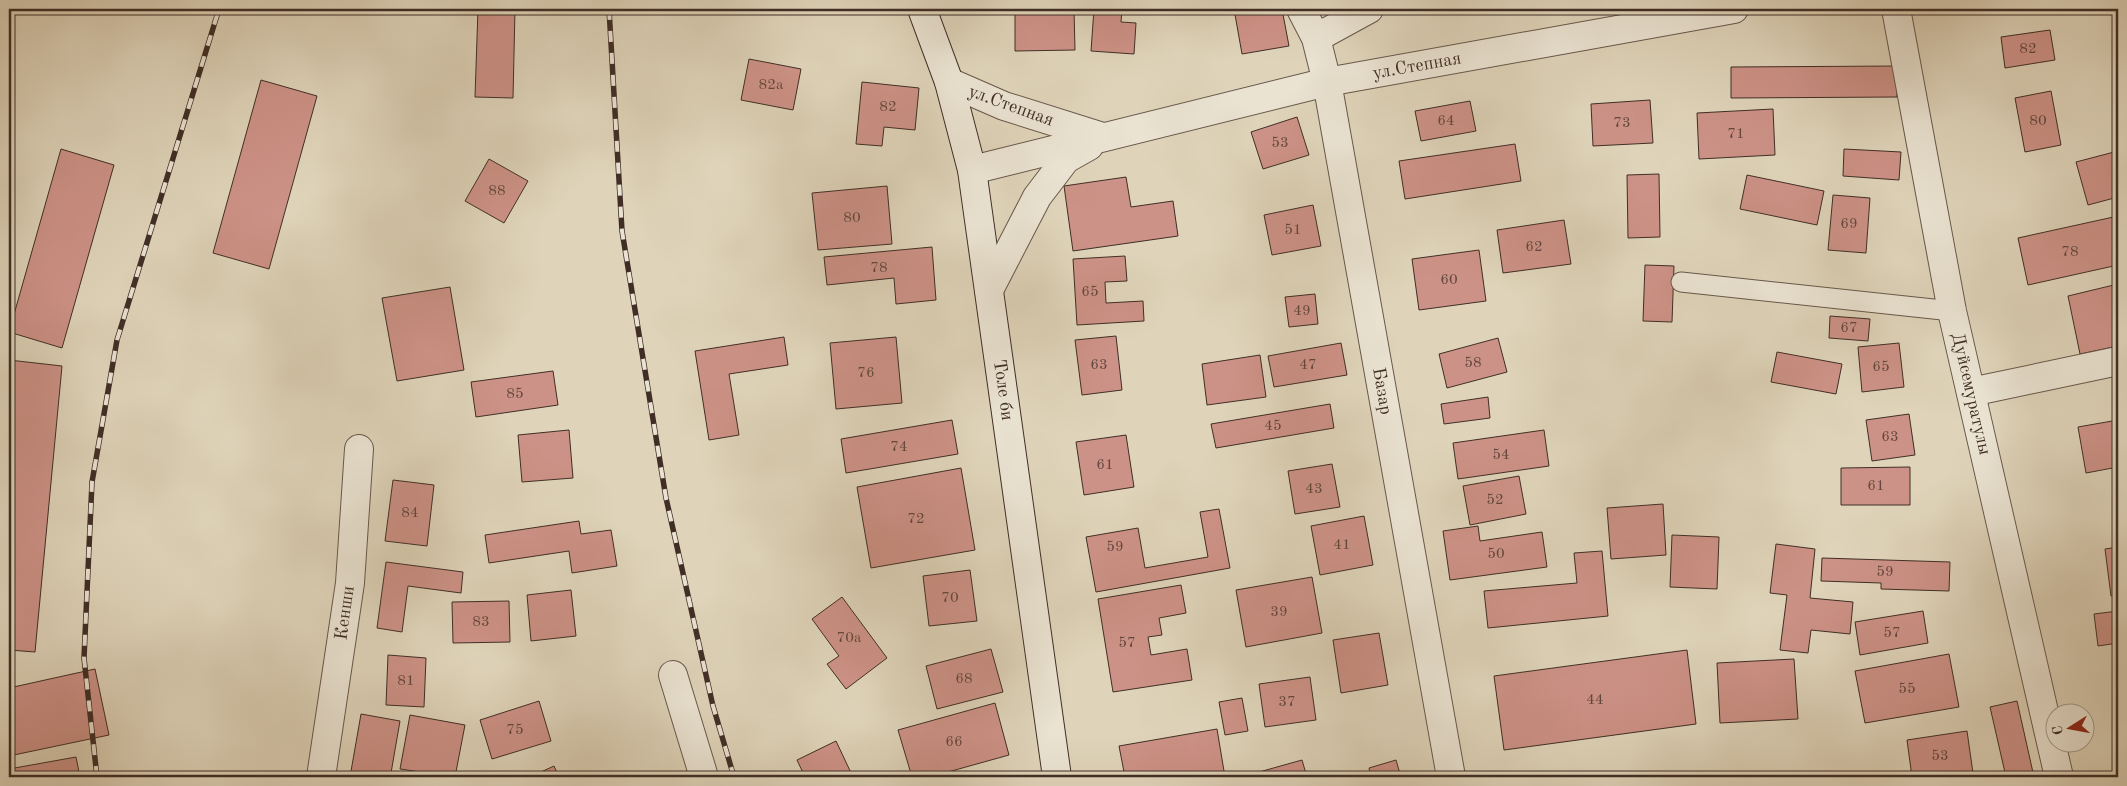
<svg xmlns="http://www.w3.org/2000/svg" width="2127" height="786" font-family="'Old Standard TT',serif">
<rect width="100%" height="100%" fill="#dfd4ba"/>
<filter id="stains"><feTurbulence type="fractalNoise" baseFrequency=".004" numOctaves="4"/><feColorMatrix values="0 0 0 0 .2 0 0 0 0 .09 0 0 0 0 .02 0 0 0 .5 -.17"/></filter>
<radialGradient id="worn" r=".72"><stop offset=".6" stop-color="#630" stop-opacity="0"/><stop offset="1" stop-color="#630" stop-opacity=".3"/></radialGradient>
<g fill="#cd9287" stroke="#402e26">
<path d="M 478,9 L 515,9 L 513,98 L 475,97 Z"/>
<path d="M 1015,9 L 1074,9 L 1075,50 L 1015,51 Z"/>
<path d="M 1094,9 L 1122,9 L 1121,22 L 1136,23 L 1134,54 L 1091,51 Z"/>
<path d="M 1234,9 L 1282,9 L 1289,46 L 1242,54 Z"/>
<path d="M 2050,30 L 2055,60 L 2005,68 L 2001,37 Z"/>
<path d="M 749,59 L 801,69 L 793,110 L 741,100 Z"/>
<path d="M 1897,66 L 1897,97 L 1731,98 L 1731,67 Z"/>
<path d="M 261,80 L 317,96 L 269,269 L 213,253 Z"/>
<path d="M 862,82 L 919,88 L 915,130 L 884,127 L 882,146 L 856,144 Z"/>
<path d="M 2051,91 L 2061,145 L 2025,152 L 2015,98 Z"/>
<path d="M 1650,100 L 1653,143 L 1593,146 L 1591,104 Z"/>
<path d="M 1470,101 L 1476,131 L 1421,141 L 1415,111 Z"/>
<path d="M 1773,109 L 1775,155 L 1699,159 L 1697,113 Z"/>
<path d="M 1297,117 L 1309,155 L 1263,169 L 1251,132 Z"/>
<path d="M 1515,144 L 1521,181 L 1405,199 L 1399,161 Z"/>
<path d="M 61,149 L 114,165 L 62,348 L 9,332 Z"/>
<path d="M 1844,149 L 1901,152 L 1899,180 L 1843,176 Z"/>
<path d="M 2118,151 L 2118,197 L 2088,205 L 2076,162 Z"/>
<path d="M 489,159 L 528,181 L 504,223 L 465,201 Z"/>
<path d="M 1659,174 L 1660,237 L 1628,238 L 1627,175 Z"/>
<path d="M 1747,175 L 1824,191 L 1817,225 L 1740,209 Z"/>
<path d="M 1126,177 L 1131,207 L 1173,201 L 1178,236 L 1073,251 L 1064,186 Z"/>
<path d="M 887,186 L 892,244 L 818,250 L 812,193 Z"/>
<path d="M 1833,195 L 1870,198 L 1866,253 L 1828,250 Z"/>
<path d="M 1313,205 L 1321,246 L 1272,255 L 1264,215 Z"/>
<path d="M 2118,216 L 2118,265 L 2028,285 L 2018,238 Z"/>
<path d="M 1564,220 L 1571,264 L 1503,273 L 1497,230 Z"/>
<path d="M 932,247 L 936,300 L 896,304 L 894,278 L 827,285 L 824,257 Z"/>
<path d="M 1479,250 L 1486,301 L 1419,310 L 1412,259 Z"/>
<path d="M 1125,256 L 1127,281 L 1105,282 L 1106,303 L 1143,301 L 1144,321 L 1077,325 L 1073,259 Z"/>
<path d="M 1645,265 L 1674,266 L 1672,322 L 1643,321 Z"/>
<path d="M 2118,284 L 2118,346 L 2080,354 L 2068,296 Z"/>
<path d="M 450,287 L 464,370 L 397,381 L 382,298 Z"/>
<path d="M 1315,294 L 1318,324 L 1289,327 L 1285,297 Z"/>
<path d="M 1830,316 L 1870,319 L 1868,341 L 1829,338 Z"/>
<path d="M 1116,336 L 1122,390 L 1082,395 L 1075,340 Z"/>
<path d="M 784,337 L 788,365 L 729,374 L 739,435 L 709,440 L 695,351 Z"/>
<path d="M 896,337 L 902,403 L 836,409 L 830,343 Z"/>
<path d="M 1498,338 L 1507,372 L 1447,388 L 1439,354 Z"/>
<path d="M 1341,343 L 1347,375 L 1274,387 L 1268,356 Z"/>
<path d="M 1899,343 L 1904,387 L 1862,392 L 1858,347 Z"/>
<path d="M 1777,352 L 1842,364 L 1836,394 L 1771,382 Z"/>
<path d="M 1260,355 L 1266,397 L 1207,405 L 1202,364 Z"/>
<path d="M 9,360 L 62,366 L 35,652 L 9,650 Z"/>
<path d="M 553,371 L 558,405 L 476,417 L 471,382 Z"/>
<path d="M 1488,397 L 1490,418 L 1444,424 L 1441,404 Z"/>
<path d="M 1330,404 L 1334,428 L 1216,448 L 1211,424 Z"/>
<path d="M 1909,414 L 1915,455 L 1872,461 L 1866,420 Z"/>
<path d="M 952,420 L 958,454 L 846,473 L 841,439 Z"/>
<path d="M 2118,420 L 2118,467 L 2086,473 L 2078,427 Z"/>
<path d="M 569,430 L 573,478 L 522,482 L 518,435 Z"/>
<path d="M 1544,430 L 1549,466 L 1458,479 L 1453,443 Z"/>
<path d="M 1126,435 L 1134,487 L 1084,495 L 1076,442 Z"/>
<path d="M 1332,464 L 1340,507 L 1295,514 L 1288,471 Z"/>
<path d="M 1910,467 L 1910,505 L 1841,505 L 1841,468 Z"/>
<path d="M 961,468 L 975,550 L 871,568 L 857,487 Z"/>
<path d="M 1519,476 L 1526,514 L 1470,525 L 1463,486 Z"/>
<path d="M 393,480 L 434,485 L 427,546 L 385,541 Z"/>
<path d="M 1663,504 L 1666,555 L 1611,559 L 1607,508 Z"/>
<path d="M 1219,509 L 1230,568 L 1096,592 L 1086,537 L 1138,528 L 1145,568 L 1208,557 L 1200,512 Z"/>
<path d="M 1364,516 L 1373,565 L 1320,575 L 1311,526 Z"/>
<path d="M 579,521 L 581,534 L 611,530 L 617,566 L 572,573 L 569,551 L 489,563 L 485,535 Z"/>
<path d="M 1478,526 L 1480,541 L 1542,532 L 1547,567 L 1450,580 L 1443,531 Z"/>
<path d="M 1672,535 L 1719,537 L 1717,589 L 1670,587 Z"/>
<path d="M 1776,544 L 1815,549 L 1810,598 L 1853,602 L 1850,634 L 1811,630 L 1808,653 L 1780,650 L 1787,595 L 1770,593 Z"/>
<path d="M 2118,547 L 2118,595 L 2111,596 L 2105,549 Z"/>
<path d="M 1602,551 L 1608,616 L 1488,628 L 1484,591 L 1577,583 L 1574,553 Z"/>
<path d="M 1822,558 L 1950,562 L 1949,591 L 1881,589 L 1881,583 L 1821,581 Z"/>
<path d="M 386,562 L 463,572 L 461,593 L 408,586 L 402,632 L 377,628 Z"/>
<path d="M 970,570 L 977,621 L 929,626 L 923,576 Z"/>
<path d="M 1312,577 L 1322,633 L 1246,647 L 1236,590 Z"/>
<path d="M 1181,585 L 1186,613 L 1159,618 L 1162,635 L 1148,637 L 1151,655 L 1187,649 L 1192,680 L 1113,692 L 1098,599 Z"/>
<path d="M 571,590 L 576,636 L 531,641 L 527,595 Z"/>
<path d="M 842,597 L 887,658 L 846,689 L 827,664 L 839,656 L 812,619 Z"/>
<path d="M 509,601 L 510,642 L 453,643 L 452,602 Z"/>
<path d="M 1923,611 L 1928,643 L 1860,655 L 1855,622 Z"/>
<path d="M 2118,611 L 2118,643 L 2098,646 L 2094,614 Z"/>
<path d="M 1379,633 L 1388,685 L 1341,693 L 1333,640 Z"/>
<path d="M 991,649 L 1003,692 L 937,709 L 926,666 Z"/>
<path d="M 1687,650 L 1696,724 L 1504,750 L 1494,676 Z"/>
<path d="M 1949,654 L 1959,707 L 1865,723 L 1855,671 Z"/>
<path d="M 388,655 L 426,658 L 424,707 L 386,705 Z"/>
<path d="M 1794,659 L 1798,719 L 1720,723 L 1717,663 Z"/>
<path d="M 95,669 L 109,735 L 9,756 L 9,688 Z"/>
<path d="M 1310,677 L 1316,720 L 1265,727 L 1259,684 Z"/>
<path d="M 1242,698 L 1248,731 L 1225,735 L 1219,702 Z"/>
<path d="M 539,701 L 551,741 L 492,759 L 480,720 Z"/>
<path d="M 2017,701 L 2034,777 L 2006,777 L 1990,707 Z"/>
<path d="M 995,703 L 1009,755 L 930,777 L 912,777 L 898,730 Z"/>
<path d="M 361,714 L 400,721 L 391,773 L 382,772 L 381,777 L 350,777 Z"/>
<path d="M 410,715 L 465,725 L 455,777 L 400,769 Z"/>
<path d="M 1217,729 L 1225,777 L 1125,777 L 1119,746 Z"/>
<path d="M 1967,731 L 1973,773 L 1945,777 L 1912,777 L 1907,740 Z"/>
<path d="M 836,741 L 853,777 L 805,777 L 797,760 Z"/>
<path d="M 76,757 L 80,777 L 9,777 L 9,769 Z"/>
<path d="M 1302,760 L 1307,777 L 1253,777 L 1252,774 Z"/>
<path d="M 1396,760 L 1401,777 L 1371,777 L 1369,768 Z"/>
<path d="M 554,766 L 559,777 L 530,777 Z"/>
</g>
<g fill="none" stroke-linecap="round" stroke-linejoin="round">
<g stroke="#68584b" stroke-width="21">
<path id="lane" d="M 1681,282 L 1952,311"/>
</g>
<g stroke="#68584b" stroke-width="30">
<g id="street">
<path d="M 1301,9 L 1316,38 L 1327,82 L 1451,777"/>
<path d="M 1896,9 L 1952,311 L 2059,777"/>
<path d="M 1316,38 L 1369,9"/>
<path d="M 949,82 L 1004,106 L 1103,137"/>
<path d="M 972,170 L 1327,82 L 1734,9"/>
<path d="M 989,290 L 1037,197 L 1066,159 L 1089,146"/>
<path d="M 1971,392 L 2118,361"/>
<path d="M 673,675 L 704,777"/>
<path d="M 321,777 L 350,583 L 359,449"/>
</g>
</g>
<g stroke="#402e26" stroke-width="30">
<path id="secondary" d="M 922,9 L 949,82 L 972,170 L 1057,777"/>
</g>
<use href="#lane" stroke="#eae3d2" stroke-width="19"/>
<use href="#street" stroke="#eae3d2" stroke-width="28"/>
<use href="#secondary" stroke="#eae3d2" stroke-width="28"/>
<g stroke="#402e26" stroke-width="5.5">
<g id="rail">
<path d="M 609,9 L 622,231 L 666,498 L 713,706 L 734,777"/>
<path d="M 97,777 L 84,658 L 92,482 L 117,340 L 219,9"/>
</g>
</g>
<use href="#rail" stroke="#eae3d2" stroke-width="4" stroke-dasharray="11" stroke-linecap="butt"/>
</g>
<g text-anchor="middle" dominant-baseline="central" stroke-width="5" stroke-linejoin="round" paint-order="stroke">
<g font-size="15" fill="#63473e">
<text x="2028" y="49">82</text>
<text x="771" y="85">82а</text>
<text x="888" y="107">82</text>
<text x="1446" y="121">64</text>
<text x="2038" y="121">80</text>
<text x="1622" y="123">73</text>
<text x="1736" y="134">71</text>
<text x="1280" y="143">53</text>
<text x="497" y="191">88</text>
<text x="852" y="218">80</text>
<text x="1849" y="224">69</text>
<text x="1293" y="230">51</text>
<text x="1534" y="247">62</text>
<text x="2070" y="252">78</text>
<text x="879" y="268">78</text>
<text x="1449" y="280">60</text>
<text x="1090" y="292">65</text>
<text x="1302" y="311">49</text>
<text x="1849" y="328">67</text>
<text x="1473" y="363">58</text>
<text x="1099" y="365">63</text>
<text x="1308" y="365">47</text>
<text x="1881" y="367">65</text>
<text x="866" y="373">76</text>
<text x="515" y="394">85</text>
<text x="1273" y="426">45</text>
<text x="1890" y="437">63</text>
<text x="899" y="447">74</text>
<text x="1501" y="455">54</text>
<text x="1105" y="465">61</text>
<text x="1876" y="486">61</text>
<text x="1314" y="489">43</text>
<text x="1495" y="500">52</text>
<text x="410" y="513">84</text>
<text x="916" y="519">72</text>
<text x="1342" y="545">41</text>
<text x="1115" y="547">59</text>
<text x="1496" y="554">50</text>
<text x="1885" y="572">59</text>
<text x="950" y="598">70</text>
<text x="1279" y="612">39</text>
<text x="481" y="622">83</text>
<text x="1892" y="633">57</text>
<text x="849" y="638">70а</text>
<text x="1127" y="643">57</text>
<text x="964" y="679">68</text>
<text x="406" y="681">81</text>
<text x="1907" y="689">55</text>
<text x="1595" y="700">44</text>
<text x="1287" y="702">37</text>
<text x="515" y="730">75</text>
<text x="954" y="742">66</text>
<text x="1940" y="756">53</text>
</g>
<g font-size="18" fill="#402e26" stroke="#eae3d2">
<text transform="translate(1417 66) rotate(-10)">ул.Степная</text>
<text transform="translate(1011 106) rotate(20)">ул.Степная</text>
<text transform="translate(1003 390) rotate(82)">Толе би</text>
<text transform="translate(1382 391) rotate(80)">Базар</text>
<text transform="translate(1971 394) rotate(77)">Дуйсемуратулы</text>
<text transform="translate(345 613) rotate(-82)">Кенши</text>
</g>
</g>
<rect width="2127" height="786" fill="none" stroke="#dfd4ba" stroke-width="30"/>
<rect x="10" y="10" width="2107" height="766" fill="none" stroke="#402e26" stroke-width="2.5"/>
<rect x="15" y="15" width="2097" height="756" fill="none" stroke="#402e26"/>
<g transform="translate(2070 728) rotate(259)"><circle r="24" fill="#eae3d2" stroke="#a69b8d"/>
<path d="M0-4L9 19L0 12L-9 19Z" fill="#8f2418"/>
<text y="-8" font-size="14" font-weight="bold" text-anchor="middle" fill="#402e26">С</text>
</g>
<rect width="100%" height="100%" filter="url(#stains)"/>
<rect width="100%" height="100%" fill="url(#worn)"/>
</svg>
